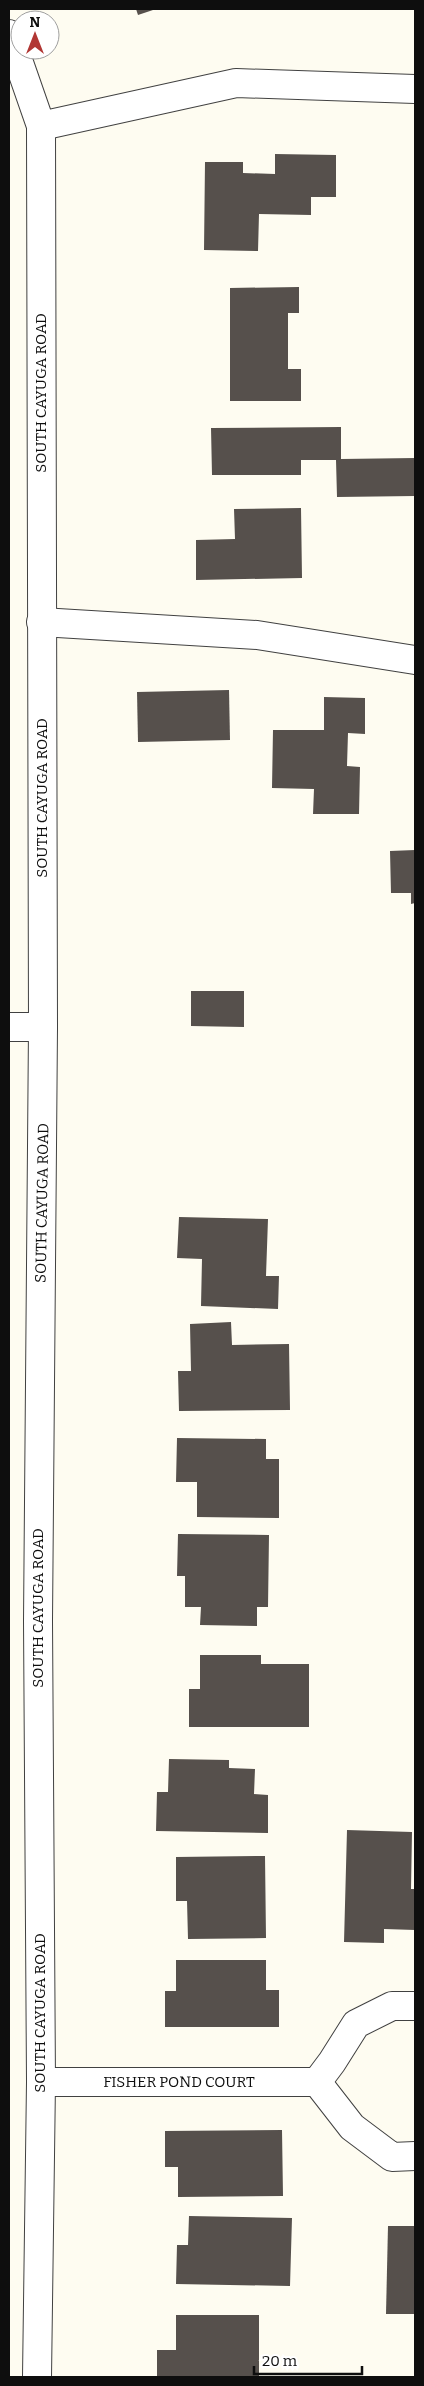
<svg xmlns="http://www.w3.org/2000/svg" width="424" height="2386" font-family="Bitter,serif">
<rect width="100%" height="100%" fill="#fefcf1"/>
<g fill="#56504c">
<path d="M 136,9 L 156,9 L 138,15 Z"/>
<path d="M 275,154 L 336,155 L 336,197 L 311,197 L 311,215 L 259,214 L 258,251 L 204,250 L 205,162 L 243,162 L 243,173 L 275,174 Z"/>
<path d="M 299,287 L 299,313 L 288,313 L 288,369 L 301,369 L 301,401 L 230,401 L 230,288 Z"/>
<path d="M 341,427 L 341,459 L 415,458 L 415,496 L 337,497 L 336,460 L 301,460 L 301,475 L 212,475 L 211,428 Z"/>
<path d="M 301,508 L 302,578 L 196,580 L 196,540 L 235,539 L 234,509 Z"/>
<path d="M 229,690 L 230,740 L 138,742 L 137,692 Z"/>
<path d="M 324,697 L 365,698 L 365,734 L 348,733 L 347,766 L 360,767 L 359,814 L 313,814 L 314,789 L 272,788 L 273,730 L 324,730 Z"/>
<path d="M 415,850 L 415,903 L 411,904 L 411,893 L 391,893 L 390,851 Z"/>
<path d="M 191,991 L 244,991 L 244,1027 L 191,1026 Z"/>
<path d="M 179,1217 L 268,1219 L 266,1276 L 279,1276 L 278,1309 L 201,1306 L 202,1259 L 177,1258 Z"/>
<path d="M 231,1322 L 232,1345 L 289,1344 L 290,1410 L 179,1411 L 178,1371 L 191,1371 L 190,1324 Z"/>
<path d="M 177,1438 L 266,1439 L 266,1459 L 279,1459 L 279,1518 L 197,1517 L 197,1482 L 176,1482 Z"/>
<path d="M 178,1534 L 269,1535 L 268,1607 L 257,1607 L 257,1626 L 200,1625 L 201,1607 L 185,1607 L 185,1576 L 177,1576 Z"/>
<path d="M 200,1655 L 261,1655 L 261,1664 L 309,1664 L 309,1727 L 189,1727 L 189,1689 L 200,1689 Z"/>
<path d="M 169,1759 L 229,1760 L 229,1768 L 255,1769 L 254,1794 L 268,1795 L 268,1833 L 156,1831 L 157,1792 L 168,1792 Z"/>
<path d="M 347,1830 L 412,1832 L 411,1889 L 415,1889 L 415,1930 L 384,1929 L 384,1943 L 344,1942 Z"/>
<path d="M 265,1856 L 266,1938 L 188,1939 L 187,1901 L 176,1901 L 176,1857 Z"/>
<path d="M 176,1960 L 266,1960 L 266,1990 L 279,1990 L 279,2027 L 165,2027 L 165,1991 L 176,1991 Z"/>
<path d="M 282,2130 L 283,2196 L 178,2197 L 178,2167 L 165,2167 L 165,2131 Z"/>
<path d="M 189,2216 L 292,2218 L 290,2286 L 176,2284 L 177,2245 L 188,2245 Z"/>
<path d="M 388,2226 L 415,2226 L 415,2314 L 386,2314 Z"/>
<path d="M 176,2315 L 259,2315 L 259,2377 L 157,2377 L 157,2350 L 176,2350 Z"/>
</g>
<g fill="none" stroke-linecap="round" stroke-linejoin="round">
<g stroke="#414141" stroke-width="30">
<g id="minor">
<path d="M 9,34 L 41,126 L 43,1027 L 38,1621 L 41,2082 L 37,2377"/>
<path d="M 41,126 L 236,83 L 415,89"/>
<path d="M 41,622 L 257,635 L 415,660"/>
<path d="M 9,1027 L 43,1027"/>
<path d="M 41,2082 L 317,2082"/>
<path d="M 317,2082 L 332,2062 L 356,2024 L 392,2006 L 415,2006"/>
<path d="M 317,2082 L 352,2127 L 392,2157 L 415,2156"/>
</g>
</g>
<use href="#minor" stroke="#fff" stroke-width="28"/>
</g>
<g text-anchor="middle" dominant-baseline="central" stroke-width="5" stroke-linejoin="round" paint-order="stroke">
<g font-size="15" fill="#0e0e0e" stroke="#fff">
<text transform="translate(41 393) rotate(-90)">SOUTH CAYUGA ROAD</text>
<text transform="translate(42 798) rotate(-90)">SOUTH CAYUGA ROAD</text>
<text transform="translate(42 1203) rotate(-89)">SOUTH CAYUGA ROAD</text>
<text transform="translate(38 1608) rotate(-90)">SOUTH CAYUGA ROAD</text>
<text transform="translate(40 2013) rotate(-90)">SOUTH CAYUGA ROAD</text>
<text x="179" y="2082">FISHER POND COURT</text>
</g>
</g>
<rect width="424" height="2386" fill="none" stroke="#0e0e0e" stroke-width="20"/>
<g transform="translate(35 35)"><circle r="24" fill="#ffffff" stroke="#9f9f9f"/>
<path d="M0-4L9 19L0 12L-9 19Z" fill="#b13633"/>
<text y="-8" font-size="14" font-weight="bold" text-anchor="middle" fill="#0e0e0e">N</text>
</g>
<path d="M254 2366v8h108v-8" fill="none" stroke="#0e0e0e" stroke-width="2.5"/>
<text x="262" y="2366" font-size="15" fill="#0e0e0e" stroke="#ffffff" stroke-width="4" paint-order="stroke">20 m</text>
</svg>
